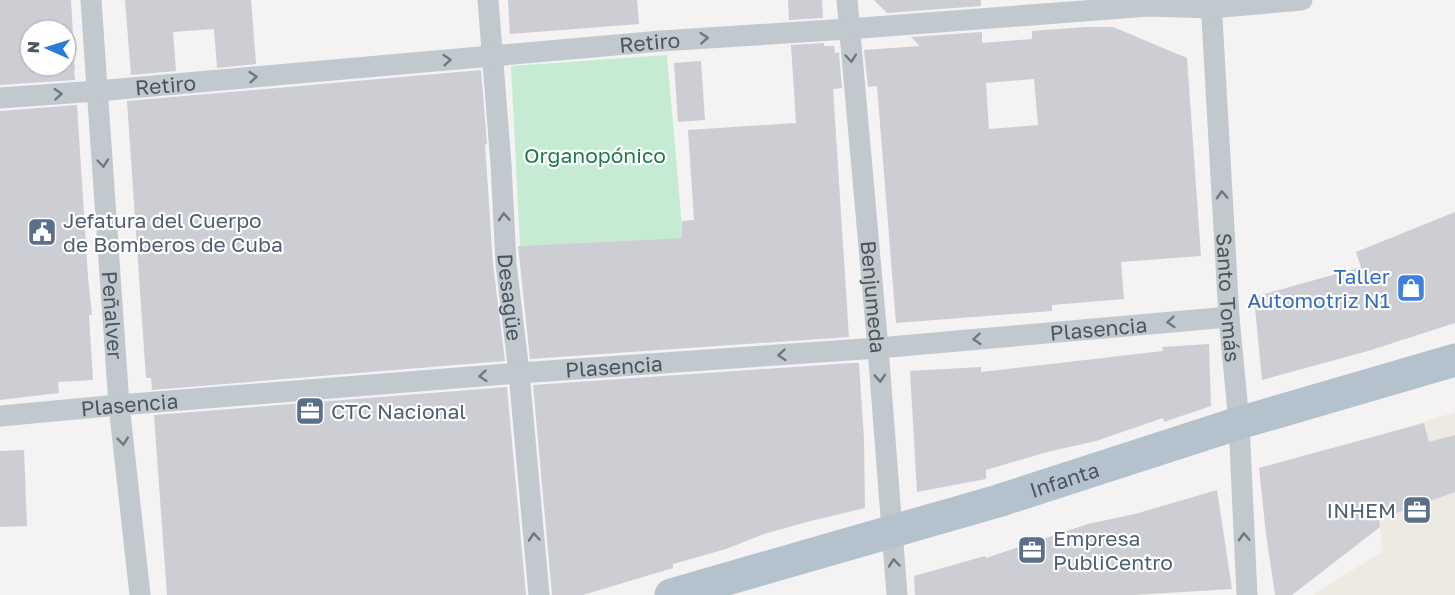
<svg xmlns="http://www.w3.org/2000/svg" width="1455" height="595" font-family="'Golos Text',sans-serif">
<rect width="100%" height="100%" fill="#f4f2f2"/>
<path fill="#edeae2" d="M 1455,412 L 1455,595 L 1312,595 L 1382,552 L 1373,438 Z"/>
<path fill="#c5ecd3" d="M 667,55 L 683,238 L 520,246 L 511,66 Z"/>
<g fill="#ccced3" fill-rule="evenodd">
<path d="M 0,0 L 71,0 L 75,70 L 74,70 L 75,80 L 0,85 ZM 30,30 L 66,30 L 66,66 L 30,66 Z"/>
<path d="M 125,0 L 251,0 L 256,64 L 217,68 L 214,29 L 173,32 L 176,71 L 131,75 Z"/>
<path d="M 508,0 L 637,0 L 639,24 L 510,34 Z"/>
<path d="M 788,0 L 822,0 L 823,18 L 789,20 Z"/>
<path d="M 874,0 L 981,0 L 981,6 L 887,13 Z"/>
<path d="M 1086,27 L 1113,27 L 1187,58 L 1201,256 L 1121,262 L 1124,299 L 1052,305 L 1052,311 L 896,323 L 877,86 L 868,87 L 864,50 L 920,46 L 911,37 L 982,32 L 982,43 L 1032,39 L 1032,31 ZM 1034,79 L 1038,125 L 989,129 L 986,83 Z"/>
<path d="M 824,43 L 824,46 L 834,46 L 835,53 L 839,52 L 842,88 L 833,89 L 849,337 L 530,359 L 518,246 L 682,238 L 682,221 L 694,220 L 688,130 L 796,123 L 791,45 Z"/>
<path d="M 701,61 L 705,120 L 678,122 L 674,63 Z"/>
<path d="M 481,70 L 487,144 L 485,144 L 493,264 L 505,361 L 152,390 L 151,378 L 146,378 L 127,101 Z"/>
<path d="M 77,105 L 88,277 L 92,315 L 89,315 L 93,380 L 58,382 L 59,393 L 0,400 L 0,111 Z"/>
<path d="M 1455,212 L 1455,323 L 1368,351 L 1262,380 L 1254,297 L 1361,267 L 1356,252 Z"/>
<path d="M 1209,344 L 1211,406 L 1164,422 L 1163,418 L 1096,441 L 1047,452 L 986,470 L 986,479 L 917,492 L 910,371 L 981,367 L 981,372 L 1163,351 L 1162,347 Z"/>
<path d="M 851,363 L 859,363 L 864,439 L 865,508 L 807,522 L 764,534 L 726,549 L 673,564 L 673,568 L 583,595 L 552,595 L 533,385 Z"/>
<path d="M 507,387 L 526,595 L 167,595 L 154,415 Z"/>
<path d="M 1424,423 L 1429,442 L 1455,435 L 1455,492 L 1379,519 L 1380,527 L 1292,595 L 1275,595 L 1266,534 L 1259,468 Z"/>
<path d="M 24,450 L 27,526 L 0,527 L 0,451 Z"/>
<path d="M 1217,490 L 1232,589 L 1134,595 L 915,595 L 914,576 L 985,556 L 986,558 L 1088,524 L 1135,514 Z"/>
</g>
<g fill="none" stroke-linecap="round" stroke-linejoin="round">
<g stroke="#c1c9cf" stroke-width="21">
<path id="s1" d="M 91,0 L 119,405 L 140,595"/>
<path id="s2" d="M 488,0 L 501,164 L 506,263 L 519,373 L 539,595"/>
<path id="s3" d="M 847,0 L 878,348 L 897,595"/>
<path id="s4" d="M 1211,0 L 1229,317 L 1239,423 L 1247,595"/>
<path id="s5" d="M 0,98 L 97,91 L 661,41 L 848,29 L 1148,6 L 1211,8 L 1302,0"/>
<path id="s6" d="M 0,416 L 119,405 L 519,373 L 878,348 L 1229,317"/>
</g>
<path stroke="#b4c2cd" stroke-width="33" id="s7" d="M 671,595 L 998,501 L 1239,423 L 1455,360"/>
</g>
<defs><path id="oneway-chevron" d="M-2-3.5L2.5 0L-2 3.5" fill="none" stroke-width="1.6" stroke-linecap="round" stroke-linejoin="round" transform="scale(1.5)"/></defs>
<g stroke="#6e7880">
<use href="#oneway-chevron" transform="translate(704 38) rotate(-4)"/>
<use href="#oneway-chevron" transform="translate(851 58) rotate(85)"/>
<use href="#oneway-chevron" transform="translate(447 60) rotate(-5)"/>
<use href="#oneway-chevron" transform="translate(253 77) rotate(-5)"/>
<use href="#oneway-chevron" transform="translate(58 94) rotate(-4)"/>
<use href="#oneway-chevron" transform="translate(103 163) rotate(85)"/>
<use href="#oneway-chevron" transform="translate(1222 195) rotate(-93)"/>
<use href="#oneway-chevron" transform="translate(504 217) rotate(-93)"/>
<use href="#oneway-chevron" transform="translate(1171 322) rotate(175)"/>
<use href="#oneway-chevron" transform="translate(977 339) rotate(175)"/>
<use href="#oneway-chevron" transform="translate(782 355) rotate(176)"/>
<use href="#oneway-chevron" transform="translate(483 376) rotate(175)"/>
<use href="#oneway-chevron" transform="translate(880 378) rotate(86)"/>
<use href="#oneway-chevron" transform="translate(123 441) rotate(84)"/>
<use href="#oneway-chevron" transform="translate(534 537) rotate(-95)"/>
<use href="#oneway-chevron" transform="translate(1244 537) rotate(-93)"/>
<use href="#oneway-chevron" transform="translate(894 563) rotate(-95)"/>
</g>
<defs>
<g id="civic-square" transform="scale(1.5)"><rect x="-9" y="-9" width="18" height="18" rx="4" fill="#5c6f8a" stroke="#fff"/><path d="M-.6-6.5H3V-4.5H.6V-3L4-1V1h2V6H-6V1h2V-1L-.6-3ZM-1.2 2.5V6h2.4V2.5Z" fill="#fff"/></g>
<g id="shop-square" transform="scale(1.5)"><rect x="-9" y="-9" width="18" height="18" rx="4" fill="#3f7fe0" stroke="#fff"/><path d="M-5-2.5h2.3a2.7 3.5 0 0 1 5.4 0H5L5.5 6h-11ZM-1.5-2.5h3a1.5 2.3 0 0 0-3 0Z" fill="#fff"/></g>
<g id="office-square" transform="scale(1.5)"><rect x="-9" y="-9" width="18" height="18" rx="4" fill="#5c6f8a" stroke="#fff"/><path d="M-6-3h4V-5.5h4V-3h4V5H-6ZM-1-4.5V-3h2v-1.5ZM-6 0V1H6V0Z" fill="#fff"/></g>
</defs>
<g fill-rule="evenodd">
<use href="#civic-square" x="42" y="232"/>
<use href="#shop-square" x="1411" y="288"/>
<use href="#office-square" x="310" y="411"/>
<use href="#office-square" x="1417" y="510"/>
<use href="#office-square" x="1032" y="550"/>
</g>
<g text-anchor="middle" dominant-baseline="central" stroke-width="4.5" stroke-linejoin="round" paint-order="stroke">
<g font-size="21" fill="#4b555e" stroke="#fff">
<text stroke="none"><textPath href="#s5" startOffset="652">Retiro</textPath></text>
<text stroke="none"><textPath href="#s5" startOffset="166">Retiro</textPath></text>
<text stroke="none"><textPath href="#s3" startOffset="298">Benjumeda</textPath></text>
<text stroke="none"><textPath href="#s2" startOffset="298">Desagüe</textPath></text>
<text stroke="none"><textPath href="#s4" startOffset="298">Santo Tomás</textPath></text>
<text stroke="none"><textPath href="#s1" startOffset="316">Peñalver</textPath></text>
<text stroke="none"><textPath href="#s6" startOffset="1102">Plasencia</textPath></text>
<text stroke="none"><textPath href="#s6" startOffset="616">Plasencia</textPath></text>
<text stroke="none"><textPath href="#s6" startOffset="130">Plasencia</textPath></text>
<text stroke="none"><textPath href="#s7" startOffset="410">Infanta</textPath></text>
</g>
<g font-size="21" fill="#217a4b" stroke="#fff">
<text x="595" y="155">Organopónico</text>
</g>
<g font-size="21" fill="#4e5e75" stroke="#fff" text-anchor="start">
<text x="63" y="220">Jefatura del Cuerpo<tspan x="63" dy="24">de Bomberos de Cuba</tspan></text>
<text x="331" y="411">CTC Nacional</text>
<text x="1396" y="510" text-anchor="end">INHEM</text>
<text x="1053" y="538">Empresa<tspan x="1053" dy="24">PubliCentro</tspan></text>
</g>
<g font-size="21" fill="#366cbe" stroke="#fff" text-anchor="end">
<text x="1390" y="276">Taller<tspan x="1390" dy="24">Automotriz N1</tspan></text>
</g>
</g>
<g transform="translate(48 48) rotate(273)"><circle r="28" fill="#ffffff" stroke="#b7bbbf" stroke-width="1.5"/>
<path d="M0-4.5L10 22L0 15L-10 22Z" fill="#2b7ad5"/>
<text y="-9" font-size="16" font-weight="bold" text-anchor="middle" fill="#4b555e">N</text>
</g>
</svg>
